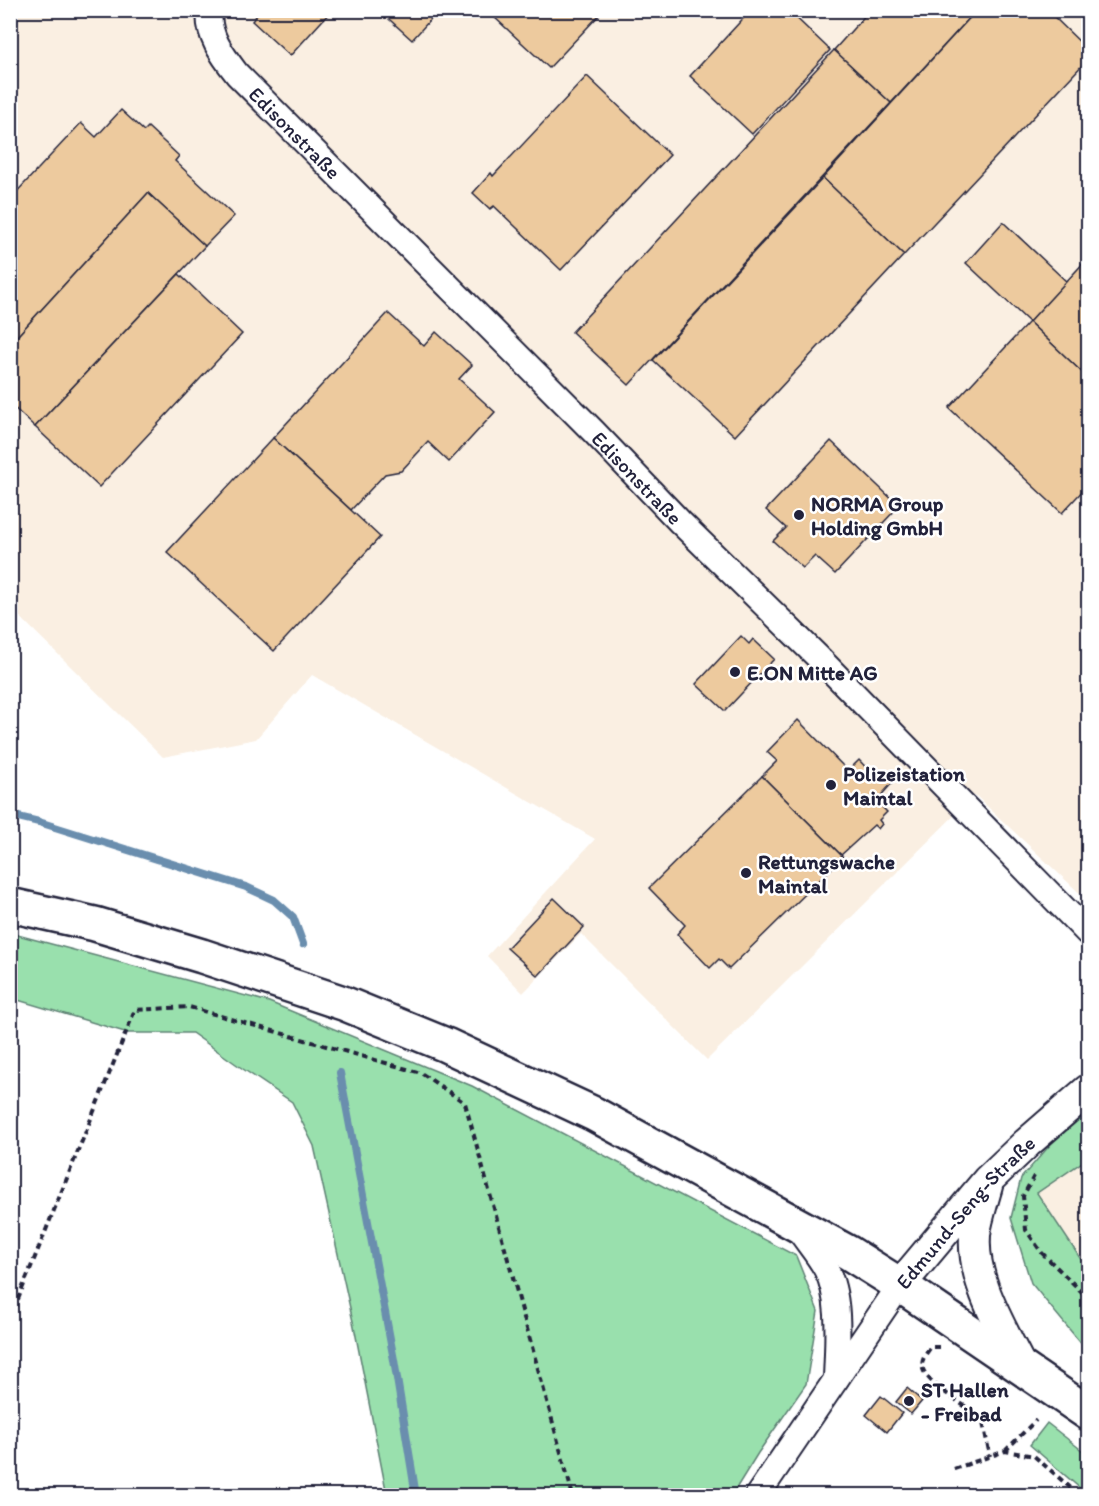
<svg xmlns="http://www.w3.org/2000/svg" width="1099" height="1506" font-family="Itim,sans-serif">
<rect width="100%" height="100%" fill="#fff"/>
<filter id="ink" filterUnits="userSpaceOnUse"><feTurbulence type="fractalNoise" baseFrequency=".0167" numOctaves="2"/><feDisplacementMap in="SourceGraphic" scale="12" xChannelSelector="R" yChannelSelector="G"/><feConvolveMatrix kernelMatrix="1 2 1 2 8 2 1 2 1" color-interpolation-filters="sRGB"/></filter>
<g filter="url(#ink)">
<g fill="#faefe2">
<path d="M 11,11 L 1088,11 L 1088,901 L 975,795 L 707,1060 L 581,934 L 523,993 L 487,956 L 595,839 L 312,675 L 256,739 L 163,757 L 14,611 L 11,626 Z"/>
<path d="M 1088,1158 L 1088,1270 L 1037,1193 Z"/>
</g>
<g fill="#99e0ad" stroke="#5e8174" stroke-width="1.5">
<path d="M 10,933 L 269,1002 L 472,1086 L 796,1256 L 818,1311 L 806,1384 L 758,1453 L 732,1495 L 387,1495 L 354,1326 L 314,1146 L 292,1102 L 243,1069 L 192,1033 L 128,1033 L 11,998 Z"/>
<path d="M 1088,1112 L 1088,1158 L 1037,1193 L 1088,1270 L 1088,1352 L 1031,1283 L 1011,1218 L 1021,1178 L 1051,1144 Z"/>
<path d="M 1047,1423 L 1088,1455 L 1088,1495 L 1030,1445 Z"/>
</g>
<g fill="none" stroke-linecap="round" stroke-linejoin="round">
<g stroke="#6a8eae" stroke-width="8">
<path d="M 10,815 L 39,822 L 246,887 L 274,900 L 293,917 L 303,944"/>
<path d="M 340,1073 L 394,1360 L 416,1496"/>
</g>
</g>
<g fill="#edca9e" stroke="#22223b" stroke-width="1.5">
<path d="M 261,10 L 332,10 L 290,56 L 252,21 Z"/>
<path d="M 379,10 L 439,10 L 412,40 Z"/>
<path d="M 498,10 L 604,10 L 549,68 L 493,16 Z"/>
<path d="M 751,10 L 788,10 L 830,50 L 752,134 L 690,76 Z"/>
<path d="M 870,10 L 977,10 L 891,103 L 834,50 Z"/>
<path d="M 977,10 L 1047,10 L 1088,50 L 1088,59 L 904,255 L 823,178 Z"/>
<path d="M 834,50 L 891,103 L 629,385 L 572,332 Z"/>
<path d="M 587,76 L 670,155 L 561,270 L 494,206 L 490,209 L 473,193 L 491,173 L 493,176 Z"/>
<path d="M 121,110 L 144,131 L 148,127 L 179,156 L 175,161 L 234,216 L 205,246 L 148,193 L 10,344 L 10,199 L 81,123 L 96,137 Z"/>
<path d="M 823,178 L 904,255 L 735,436 L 653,360 Z"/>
<path d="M 148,193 L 205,246 L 35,427 L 10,404 L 10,344 Z"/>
<path d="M 1003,222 L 1067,282 L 1029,322 L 966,263 Z"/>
<path d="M 1088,258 L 1088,378 L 1029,322 Z"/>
<path d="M 179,274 L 242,334 L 99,487 L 35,427 Z"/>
<path d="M 388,313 L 424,346 L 436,332 L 472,365 L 459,379 L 495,412 L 449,462 L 428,442 L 401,471 L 385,474 L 351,510 L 273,438 Z"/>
<path d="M 1029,322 L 1088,378 L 1088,485 L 1062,513 L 949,408 Z"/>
<path d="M 273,438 L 380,537 L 274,651 L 167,552 Z"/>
<path d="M 831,441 L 899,506 L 835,574 L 815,556 L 803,568 L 773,541 L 786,528 L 766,510 Z"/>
<path d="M 1088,547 L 1088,564 L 1080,555 Z"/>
<path d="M 741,636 L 749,644 L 753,639 L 774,659 L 725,711 L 696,684 Z"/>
<path d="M 798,720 L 848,771 L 859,760 L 876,778 L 884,771 L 894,781 L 876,801 L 887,812 L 879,820 L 882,824 L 878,829 L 874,825 L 841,855 L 762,776 L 777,761 L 767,752 Z"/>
<path d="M 762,776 L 843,857 L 729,969 L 719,959 L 710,968 L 677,934 L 685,925 L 649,888 Z"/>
<path d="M 554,898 L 584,927 L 538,976 L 507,948 Z"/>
<path d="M 907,1388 L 922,1401 L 911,1414 L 896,1402 Z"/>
<path d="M 881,1396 L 902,1413 L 887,1432 L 866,1415 Z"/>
</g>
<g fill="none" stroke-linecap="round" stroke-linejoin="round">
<g stroke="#22223b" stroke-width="28">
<g id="minor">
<path id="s1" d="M 210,10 C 206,34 223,56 237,74 L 594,432 L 680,522 L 818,657 L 1088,933"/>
<path d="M 797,1227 C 806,1241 818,1254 826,1269 C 842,1298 837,1346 836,1379"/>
<path d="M 757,1496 L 900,1285"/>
</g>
</g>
<g stroke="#22223b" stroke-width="34">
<g id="tertiary">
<path d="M 987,1186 C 983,1200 979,1213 976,1227 C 968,1274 1000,1325 1020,1365"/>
<path id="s2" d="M 900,1285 L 988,1180 L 1027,1143 L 1088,1090"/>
</g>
</g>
<g stroke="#22223b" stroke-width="38">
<path id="secondary" d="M 10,905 L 95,924 L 202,956 L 343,1003 L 446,1045 L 594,1114 L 849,1253 L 900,1285 L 1088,1413"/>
</g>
<g stroke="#22223b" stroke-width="4" stroke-dasharray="6 4.5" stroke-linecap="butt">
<path d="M 1034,1176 L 1023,1196 L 1026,1230 L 1042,1253 L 1083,1293 L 1088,1302"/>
<path d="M 10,1319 L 135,1010 L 189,1007 L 421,1073 L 465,1103 L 573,1496"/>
<path d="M 939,1347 L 931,1347 C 926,1354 920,1360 923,1369 C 927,1384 969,1408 982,1418 L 990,1456"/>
<path d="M 1086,1350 L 1088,1346"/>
<path d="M 1005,1451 L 1036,1420"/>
<path d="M 954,1469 L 1005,1451 L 1034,1456 L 1080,1496"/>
</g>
<use href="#minor" stroke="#fff" stroke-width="24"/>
<use href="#tertiary" stroke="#fff" stroke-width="30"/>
<use href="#secondary" stroke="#fff" stroke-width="33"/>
</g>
</g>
<g fill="#22223b" stroke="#fff" stroke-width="2">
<circle cx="799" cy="515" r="6"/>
<circle cx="735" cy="672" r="6"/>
<circle cx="831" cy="785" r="6"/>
<circle cx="746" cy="873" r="6"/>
<circle cx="909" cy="1401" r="6"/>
</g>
<g text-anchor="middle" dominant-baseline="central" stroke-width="5" stroke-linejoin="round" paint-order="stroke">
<g font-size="21" fill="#22223b" stroke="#fff">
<text stroke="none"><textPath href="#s1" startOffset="154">Edisonstraße</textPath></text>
<text stroke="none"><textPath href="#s1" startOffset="640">Edisonstraße</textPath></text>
<text stroke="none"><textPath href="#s2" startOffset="98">Edmund-Seng-Straße</textPath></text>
</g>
<g font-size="21" font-weight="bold" fill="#22223b" stroke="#fff" text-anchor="start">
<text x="811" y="503">NORMA Group<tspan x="811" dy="24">Holding GmbH</tspan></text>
<text x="747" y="672">E.ON Mitte AG</text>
<text x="843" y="773">Polizeistation<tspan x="843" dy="24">Maintal</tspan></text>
<text x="758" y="861">Rettungswache<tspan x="758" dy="24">Maintal</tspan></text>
<text x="921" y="1389">ST Hallen<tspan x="921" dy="24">- Freibad</tspan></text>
</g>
</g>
<rect width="1099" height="1506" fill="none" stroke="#fff" stroke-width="36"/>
<rect x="18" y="18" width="1063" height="1470" fill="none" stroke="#22223b" stroke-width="2" filter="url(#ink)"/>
</svg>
